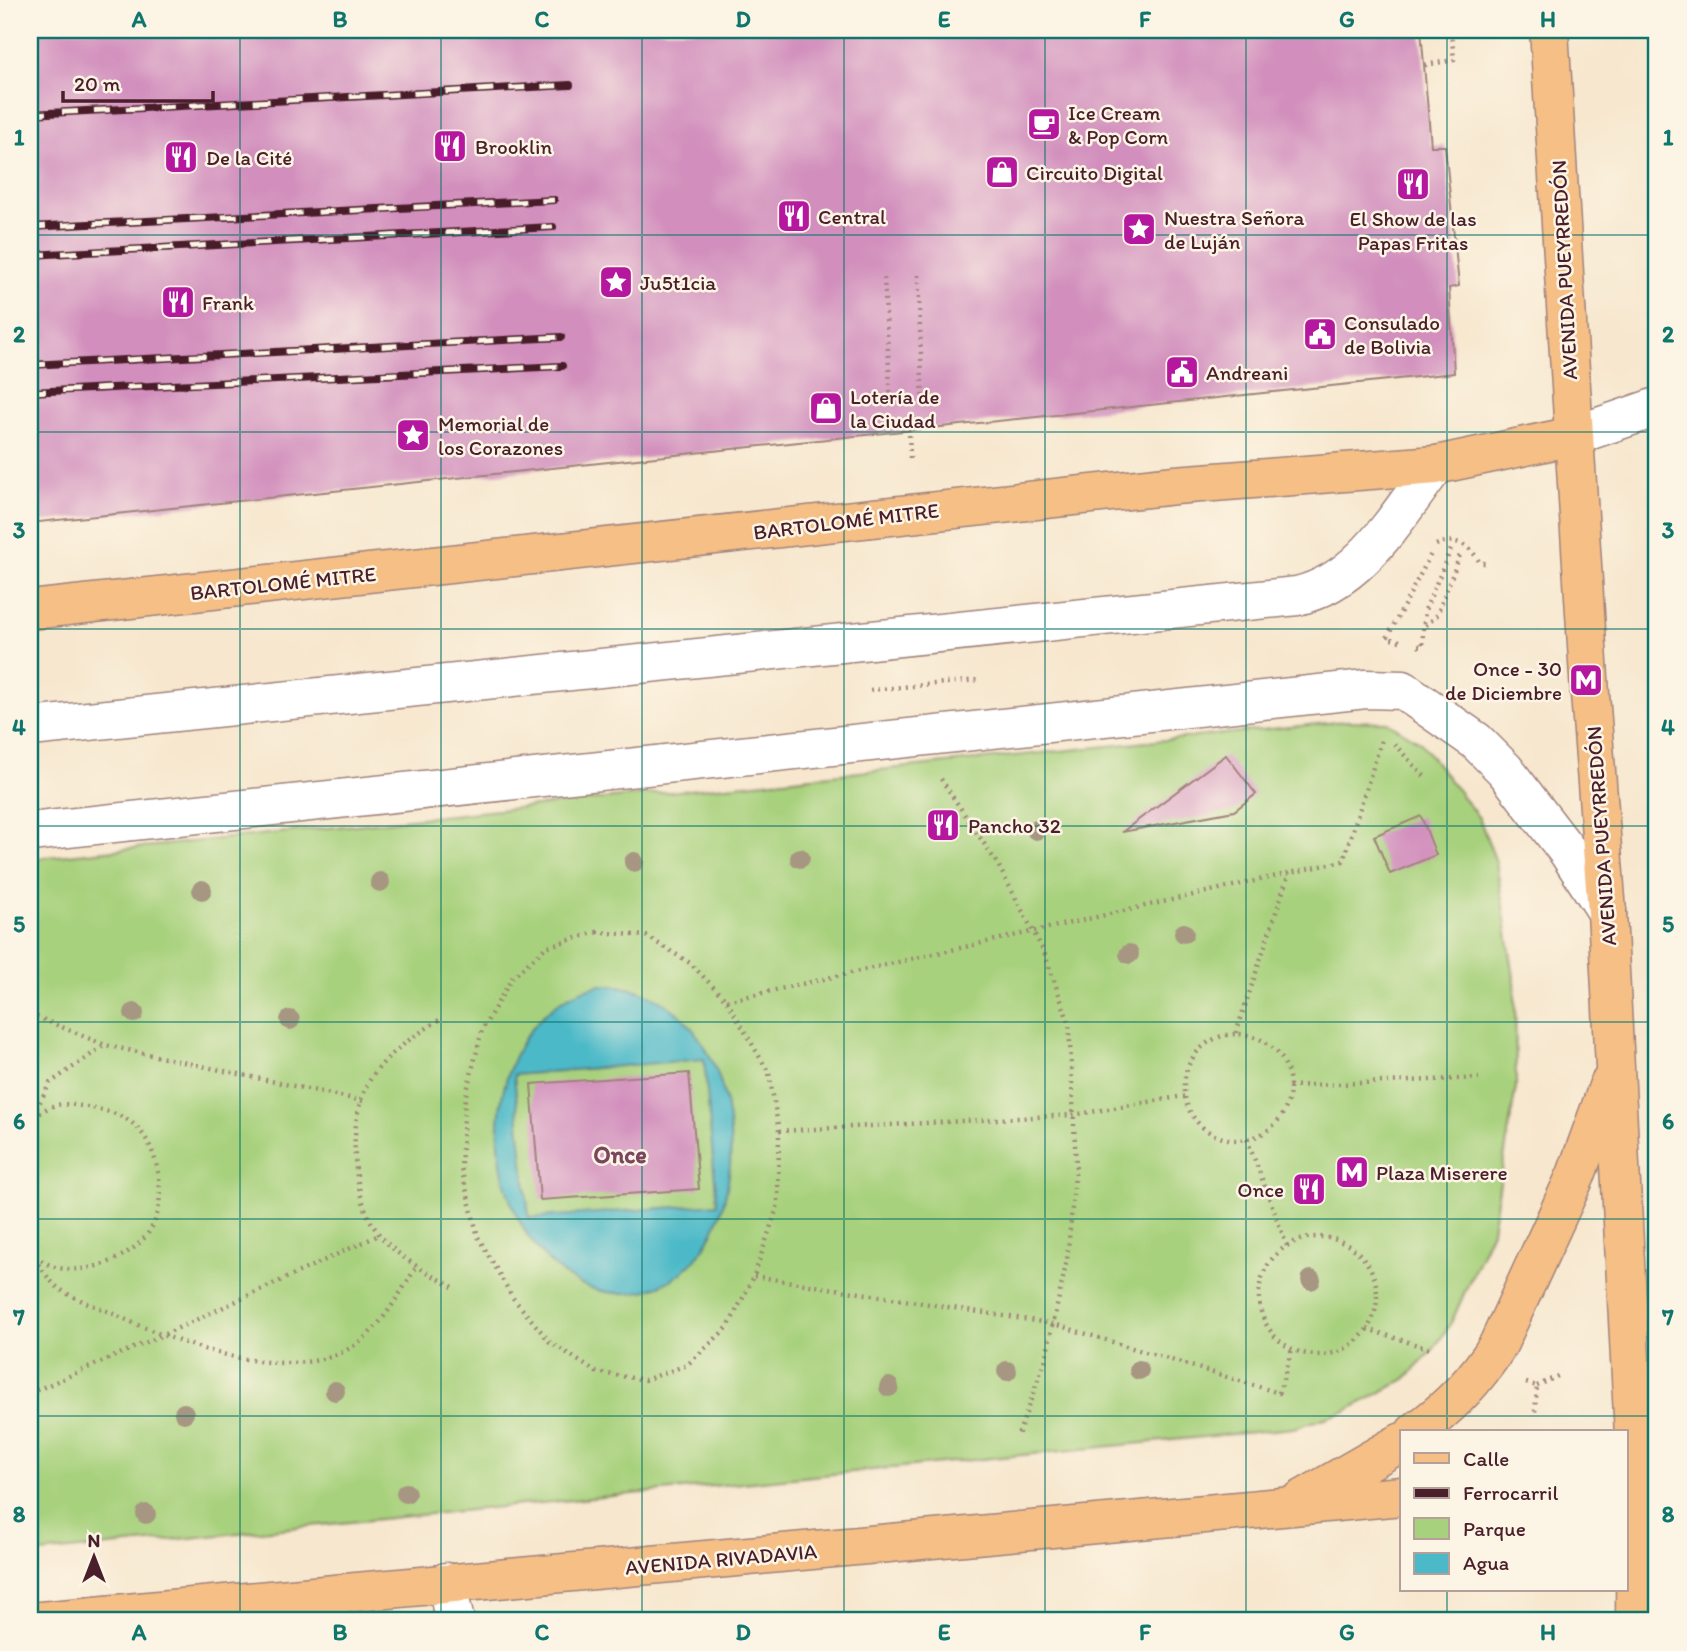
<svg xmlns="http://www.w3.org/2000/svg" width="1687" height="1651" font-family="Itim,sans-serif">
<rect width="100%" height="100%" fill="#fcf5e5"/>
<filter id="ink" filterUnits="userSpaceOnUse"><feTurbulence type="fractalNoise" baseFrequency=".0143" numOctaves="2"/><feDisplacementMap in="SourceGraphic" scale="14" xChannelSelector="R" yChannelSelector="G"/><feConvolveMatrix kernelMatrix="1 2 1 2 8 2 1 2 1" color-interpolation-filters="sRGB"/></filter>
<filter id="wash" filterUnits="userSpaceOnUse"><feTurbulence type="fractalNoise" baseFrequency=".00686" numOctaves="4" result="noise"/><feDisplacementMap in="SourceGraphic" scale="28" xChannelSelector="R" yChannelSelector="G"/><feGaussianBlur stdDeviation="1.57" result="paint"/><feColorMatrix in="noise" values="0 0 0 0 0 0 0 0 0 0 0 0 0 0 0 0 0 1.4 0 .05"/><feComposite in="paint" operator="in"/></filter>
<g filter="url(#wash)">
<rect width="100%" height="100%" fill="#f7e7ce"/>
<path fill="#a8d17d" stroke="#797854" stroke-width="2" d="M 1347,721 L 1387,722 L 1420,742 L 1479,818 L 1496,862 L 1515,984 L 1516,1087 L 1492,1230 L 1452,1321 L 1433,1350 L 1404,1380 L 1346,1411 L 1294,1428 L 30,1554 L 30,859 Z"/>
<path fill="#4cb9c8" stroke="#4b6c7a" stroke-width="2" fill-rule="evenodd" d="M 601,985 C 774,985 772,1315 606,1292 C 565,1286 534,1251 517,1216 C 477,1134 502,1006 601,985 ZM 704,1059 L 717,1204 L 529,1218 L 514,1075 Z"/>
<g id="blocks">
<g fill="#d28fbd">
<path d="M 30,30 L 1421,30 L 1431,146 L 1445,146 L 1459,286 L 1449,288 L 1454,373 L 30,523 Z"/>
<path d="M 1226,755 L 1256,794 L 1234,811 L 1122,832 Z"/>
<path d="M 1421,816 L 1436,855 L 1390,874 L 1374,836 Z"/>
<path d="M 689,1073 L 699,1189 L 540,1200 L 531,1084 Z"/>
</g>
</g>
</g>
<g filter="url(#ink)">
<use href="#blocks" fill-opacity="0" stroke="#a0837c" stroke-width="2"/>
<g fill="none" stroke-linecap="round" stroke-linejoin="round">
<g stroke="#a0837c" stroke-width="41">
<g id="minor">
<path d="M 1573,436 L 1657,407"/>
<path d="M 30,727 L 1297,596 C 1362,581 1397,515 1436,465"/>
<path d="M 30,832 L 1366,689 L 1403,690 L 1476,741 L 1505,770 L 1568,852 L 1607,912"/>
<path d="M 446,1582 L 455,1621"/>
</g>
</g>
<g stroke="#a0837c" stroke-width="41">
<g id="major">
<path d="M 1549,30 L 1590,694 L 1607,912 L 1636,1475 L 1635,1621"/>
<path d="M 30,610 L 1175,485 L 1436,465 L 1573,436"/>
<path d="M 1415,1432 C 1448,1409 1477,1379 1498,1345 L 1576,1175 L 1609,1084"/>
<path d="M 1301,1500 L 1402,1442"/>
<path d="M 40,1621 L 1402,1496"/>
</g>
</g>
<g stroke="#a0837c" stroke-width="4.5" stroke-dasharray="2 5" stroke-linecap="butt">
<path d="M 1425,65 L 1454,60 L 1451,30"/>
<path d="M 918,275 L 923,406"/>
<path d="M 884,278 L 891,405"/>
<path d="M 909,428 L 910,458"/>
<path d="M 1436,545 C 1456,536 1470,545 1480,563 L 1487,563"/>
<path d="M 1426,626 L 1437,615 L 1460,555"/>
<path d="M 1400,641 L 1387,638 L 1432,552"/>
<path d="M 1418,646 L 1422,647 L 1425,610 L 1451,549"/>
<path d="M 870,690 L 978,680"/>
<path d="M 1394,744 L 1425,777"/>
<path d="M 941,779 L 997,863 L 1044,952 L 1069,1023 L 1076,1165 L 1067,1260 L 1045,1361 L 1017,1438"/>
<path d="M 597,932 L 646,936 L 690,963 L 727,1001 L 769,1073 L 779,1131 L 778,1205 L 754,1276 L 728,1327 L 687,1365 L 645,1380 L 596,1372 L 550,1342 L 513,1298 L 478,1237 L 461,1168 L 465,1099 L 482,1030 L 512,978 L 546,947 Z"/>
<path d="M 727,1001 L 1343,861 L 1383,736"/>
<path d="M 30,1014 L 105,1045 L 363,1101"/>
<path d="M 439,1020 C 413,1037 387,1053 370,1080 C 346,1118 351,1199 379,1234 C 398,1258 427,1272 453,1287"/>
<path d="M 1236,1033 L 1289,873"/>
<circle cx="1237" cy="1087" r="53"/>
<path d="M 1289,1086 L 1479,1078"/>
<path d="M 30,1121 L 50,1083 L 105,1045"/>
<path d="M 30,1124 C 48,1102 60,1102 87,1107 C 101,1109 121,1114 132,1123 C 158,1143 167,1193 154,1223 C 139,1256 87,1278 52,1266 C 46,1264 39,1258 34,1255"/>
<path d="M 779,1131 L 1073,1115 L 1184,1096"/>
<path d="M 1247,1139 L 1287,1246"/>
<circle cx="1318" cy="1296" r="59"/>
<path d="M 30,1253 C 39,1264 49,1282 61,1290 C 75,1299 94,1305 109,1312 C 172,1341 284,1387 350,1348 C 381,1330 398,1295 417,1266"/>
<path d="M 754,1276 L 1054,1324 L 1279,1393 L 1292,1349"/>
<path d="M 1367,1329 L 1433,1350"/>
<path d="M 1526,1383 L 1537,1386 L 1535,1412"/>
<path d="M 1537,1386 L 1560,1375"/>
<path d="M 30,1393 L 161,1336 L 379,1235"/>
</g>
<use href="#minor" stroke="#fff" stroke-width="38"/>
<use href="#major" stroke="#f5bf86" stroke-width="38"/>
<g stroke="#4a1f2b" stroke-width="8">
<g id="rail">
<path d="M 30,114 L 570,85"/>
<path d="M 30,227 L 554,200"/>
<path d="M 30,255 L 553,227"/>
<path d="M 30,365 L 561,337"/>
<path d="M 30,392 L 562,366"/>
</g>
</g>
<use href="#rail" stroke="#fcf5e5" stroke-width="5" stroke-dasharray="16" stroke-linecap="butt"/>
</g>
<g fill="#a79682">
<circle cx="1036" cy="830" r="10"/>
<circle cx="800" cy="858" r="10"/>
<circle cx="634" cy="862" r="10"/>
<circle cx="380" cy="882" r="10"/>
<circle cx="202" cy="890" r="10"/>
<circle cx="1184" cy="933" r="10"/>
<circle cx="1129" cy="954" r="10"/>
<circle cx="134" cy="1013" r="10"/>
<circle cx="290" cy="1020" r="10"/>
<circle cx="1311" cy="1280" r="10"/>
<circle cx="1139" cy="1370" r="10"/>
<circle cx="1007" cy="1371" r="10"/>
<circle cx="889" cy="1387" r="10"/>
<circle cx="335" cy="1391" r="10"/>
<circle cx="184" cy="1413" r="10"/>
<circle cx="406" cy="1493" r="10"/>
<circle cx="146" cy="1514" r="10"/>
</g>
</g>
<path fill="none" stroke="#0f766e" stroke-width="2" stroke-opacity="0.55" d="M 240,30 L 240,1621M 441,30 L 441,1621M 642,30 L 642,1621M 844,30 L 844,1621M 1045,30 L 1045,1621M 1246,30 L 1246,1621M 1447,30 L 1447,1432M 30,235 L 1657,235M 30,432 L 1657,432M 30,629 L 1657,629M 30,826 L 1657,826M 30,1022 L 1657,1022M 30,1219 L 1657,1219M 30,1416 L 1657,1416M 1447,1590 L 1447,1621"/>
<defs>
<g id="cafe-square" transform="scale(1.75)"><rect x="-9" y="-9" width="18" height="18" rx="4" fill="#b5179e" stroke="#fcf5e5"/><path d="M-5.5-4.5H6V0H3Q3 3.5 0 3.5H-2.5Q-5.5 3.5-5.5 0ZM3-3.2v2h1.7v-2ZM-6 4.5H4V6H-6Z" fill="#fff"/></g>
<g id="restaurant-square" transform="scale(1.75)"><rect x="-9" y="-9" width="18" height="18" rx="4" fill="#b5179e" stroke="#fcf5e5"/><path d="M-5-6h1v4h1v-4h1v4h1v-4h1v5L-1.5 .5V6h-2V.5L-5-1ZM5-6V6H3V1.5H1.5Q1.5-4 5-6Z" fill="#fff"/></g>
<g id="shop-square" transform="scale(1.75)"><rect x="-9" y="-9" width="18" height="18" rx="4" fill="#b5179e" stroke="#fcf5e5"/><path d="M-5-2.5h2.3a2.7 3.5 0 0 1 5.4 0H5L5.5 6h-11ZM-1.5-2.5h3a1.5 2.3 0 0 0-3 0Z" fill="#fff"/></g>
<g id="sight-square" transform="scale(1.75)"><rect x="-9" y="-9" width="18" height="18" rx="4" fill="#b5179e" stroke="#fcf5e5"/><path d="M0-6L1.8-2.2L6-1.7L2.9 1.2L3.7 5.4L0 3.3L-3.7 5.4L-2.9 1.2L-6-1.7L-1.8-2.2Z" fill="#fff"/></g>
<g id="civic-square" transform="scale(1.75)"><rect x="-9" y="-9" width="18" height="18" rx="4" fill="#b5179e" stroke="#fcf5e5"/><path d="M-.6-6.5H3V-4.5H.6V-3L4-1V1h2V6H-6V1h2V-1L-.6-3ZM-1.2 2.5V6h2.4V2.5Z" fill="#fff"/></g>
<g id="metro-square" transform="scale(1.75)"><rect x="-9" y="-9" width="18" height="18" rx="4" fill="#b5179e" stroke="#fcf5e5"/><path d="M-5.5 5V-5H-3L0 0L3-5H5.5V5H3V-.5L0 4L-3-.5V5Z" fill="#fff"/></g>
</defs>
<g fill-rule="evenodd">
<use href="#cafe-square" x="1044" y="124"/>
<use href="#restaurant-square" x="450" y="146"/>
<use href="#restaurant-square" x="181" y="157"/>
<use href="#shop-square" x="1002" y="172"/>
<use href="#restaurant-square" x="1413" y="184"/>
<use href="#restaurant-square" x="794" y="216"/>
<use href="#sight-square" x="1139" y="229"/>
<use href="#sight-square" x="616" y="282"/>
<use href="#restaurant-square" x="178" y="302"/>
<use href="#civic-square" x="1320" y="334"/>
<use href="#civic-square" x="1182" y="372"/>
<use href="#shop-square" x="826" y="408"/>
<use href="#sight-square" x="413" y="435"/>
<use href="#metro-square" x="1586" y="680"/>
<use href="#restaurant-square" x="943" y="825"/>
<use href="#metro-square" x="1352" y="1172"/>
<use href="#restaurant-square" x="1309" y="1189"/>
</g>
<g text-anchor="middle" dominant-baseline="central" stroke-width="5" stroke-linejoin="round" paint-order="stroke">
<g font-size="21" fill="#4a1f2b" stroke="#fcf5e5" text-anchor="start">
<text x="1068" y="112">Ice Cream<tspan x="1068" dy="24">&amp; Pop Corn</tspan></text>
<text x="475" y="146">Brooklin</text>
<text x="206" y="157">De la Cité</text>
<text x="1026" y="172">Circuito Digital</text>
<text x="818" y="216">Central</text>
<text x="1164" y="217">Nuestra Señora<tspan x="1164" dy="24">de Luján</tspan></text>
<text x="1413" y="218" text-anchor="middle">El Show de las<tspan x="1413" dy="24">Papas Fritas</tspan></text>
<text x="640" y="282">Ju5t1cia</text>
<text x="202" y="302">Frank</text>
<text x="1344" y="322">Consulado<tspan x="1344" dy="24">de Bolivia</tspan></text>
<text x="1206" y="372">Andreani</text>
<text x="850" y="396">Lotería de<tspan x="850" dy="24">la Ciudad</tspan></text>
<text x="438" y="423">Memorial de<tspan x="438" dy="24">los Corazones</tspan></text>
<text x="1562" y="668" text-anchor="end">Once - 30<tspan x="1562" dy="24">de Diciembre</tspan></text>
<text x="968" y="825">Pancho 32</text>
<text x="1376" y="1172">Plaza Miserere</text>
<text x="1284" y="1189" text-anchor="end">Once</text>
</g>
<g font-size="21" fill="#4a1f2b" stroke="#fcf5e5">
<text transform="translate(1564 270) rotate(-93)">AVENIDA PUEYRREDÓN</text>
<text transform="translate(846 521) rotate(-7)">BARTOLOMÉ MITRE</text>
<text transform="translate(283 583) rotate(-6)">BARTOLOMÉ MITRE</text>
<text transform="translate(1601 836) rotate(-94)">AVENIDA PUEYRREDÓN</text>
<text transform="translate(721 1559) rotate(-5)">AVENIDA RIVADAVIA</text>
</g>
<g font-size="24" font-weight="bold" fill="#7a465e" stroke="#fcf5e5">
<text x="620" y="1154">Once</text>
</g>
</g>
<rect width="1687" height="1651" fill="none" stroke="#fcf5e5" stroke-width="77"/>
<rect x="1400" y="1430" width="228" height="161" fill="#fcf5e5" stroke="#b59f9b" stroke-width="2"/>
<rect x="1414" y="1453" width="35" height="10" fill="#f5bf86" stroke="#b59f9b" stroke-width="2"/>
<text x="1463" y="1466" font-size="21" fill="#4a1f2b">Calle</text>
<rect x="1414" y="1488" width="35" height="10" fill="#4a1f2b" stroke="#b59f9b" stroke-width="2"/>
<text x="1463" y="1500" font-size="21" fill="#4a1f2b">Ferrocarril</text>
<rect x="1414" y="1518" width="35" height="21" fill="#a8d17d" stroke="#b59f9b" stroke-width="2"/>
<text x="1463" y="1536" font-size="21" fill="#4a1f2b">Parque</text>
<rect x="1414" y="1553" width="35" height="21" fill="#4cb9c8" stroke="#b59f9b" stroke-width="2"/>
<text x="1463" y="1570" font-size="21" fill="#4a1f2b">Agua</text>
<g transform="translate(94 1557)" stroke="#fcf5e5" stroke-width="5" paint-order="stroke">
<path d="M0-5L12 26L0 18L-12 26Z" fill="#4a1f2b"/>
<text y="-10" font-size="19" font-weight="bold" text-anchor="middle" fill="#4a1f2b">N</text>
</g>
<path d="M63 91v10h150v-10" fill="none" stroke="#4a1f2b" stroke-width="3.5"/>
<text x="74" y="91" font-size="21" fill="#4a1f2b" stroke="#fcf5e5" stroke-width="5" paint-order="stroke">20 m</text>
<rect x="38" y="38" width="1610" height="1574" fill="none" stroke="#0f766e" stroke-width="2.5"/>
<g font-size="23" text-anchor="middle" font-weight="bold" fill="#0f766e">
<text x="139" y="27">A</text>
<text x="340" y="27">B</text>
<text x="542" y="27">C</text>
<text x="743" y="27">D</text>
<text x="944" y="27">E</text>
<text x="1145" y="27">F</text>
<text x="1347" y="27">G</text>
<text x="1548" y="27">H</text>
<text x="19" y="145">1</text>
<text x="1668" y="145">1</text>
<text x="19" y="342">2</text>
<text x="1668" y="342">2</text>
<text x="19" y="538">3</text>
<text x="1668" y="538">3</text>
<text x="19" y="735">4</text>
<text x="1668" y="735">4</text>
<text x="19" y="932">5</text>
<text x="1668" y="932">5</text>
<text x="19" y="1129">6</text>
<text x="1668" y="1129">6</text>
<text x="19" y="1325">7</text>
<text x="1668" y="1325">7</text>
<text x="19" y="1522">8</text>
<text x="1668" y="1522">8</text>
<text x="139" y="1640">A</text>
<text x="340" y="1640">B</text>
<text x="542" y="1640">C</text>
<text x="743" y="1640">D</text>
<text x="944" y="1640">E</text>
<text x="1145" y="1640">F</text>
<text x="1347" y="1640">G</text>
<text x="1548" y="1640">H</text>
</g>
</svg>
